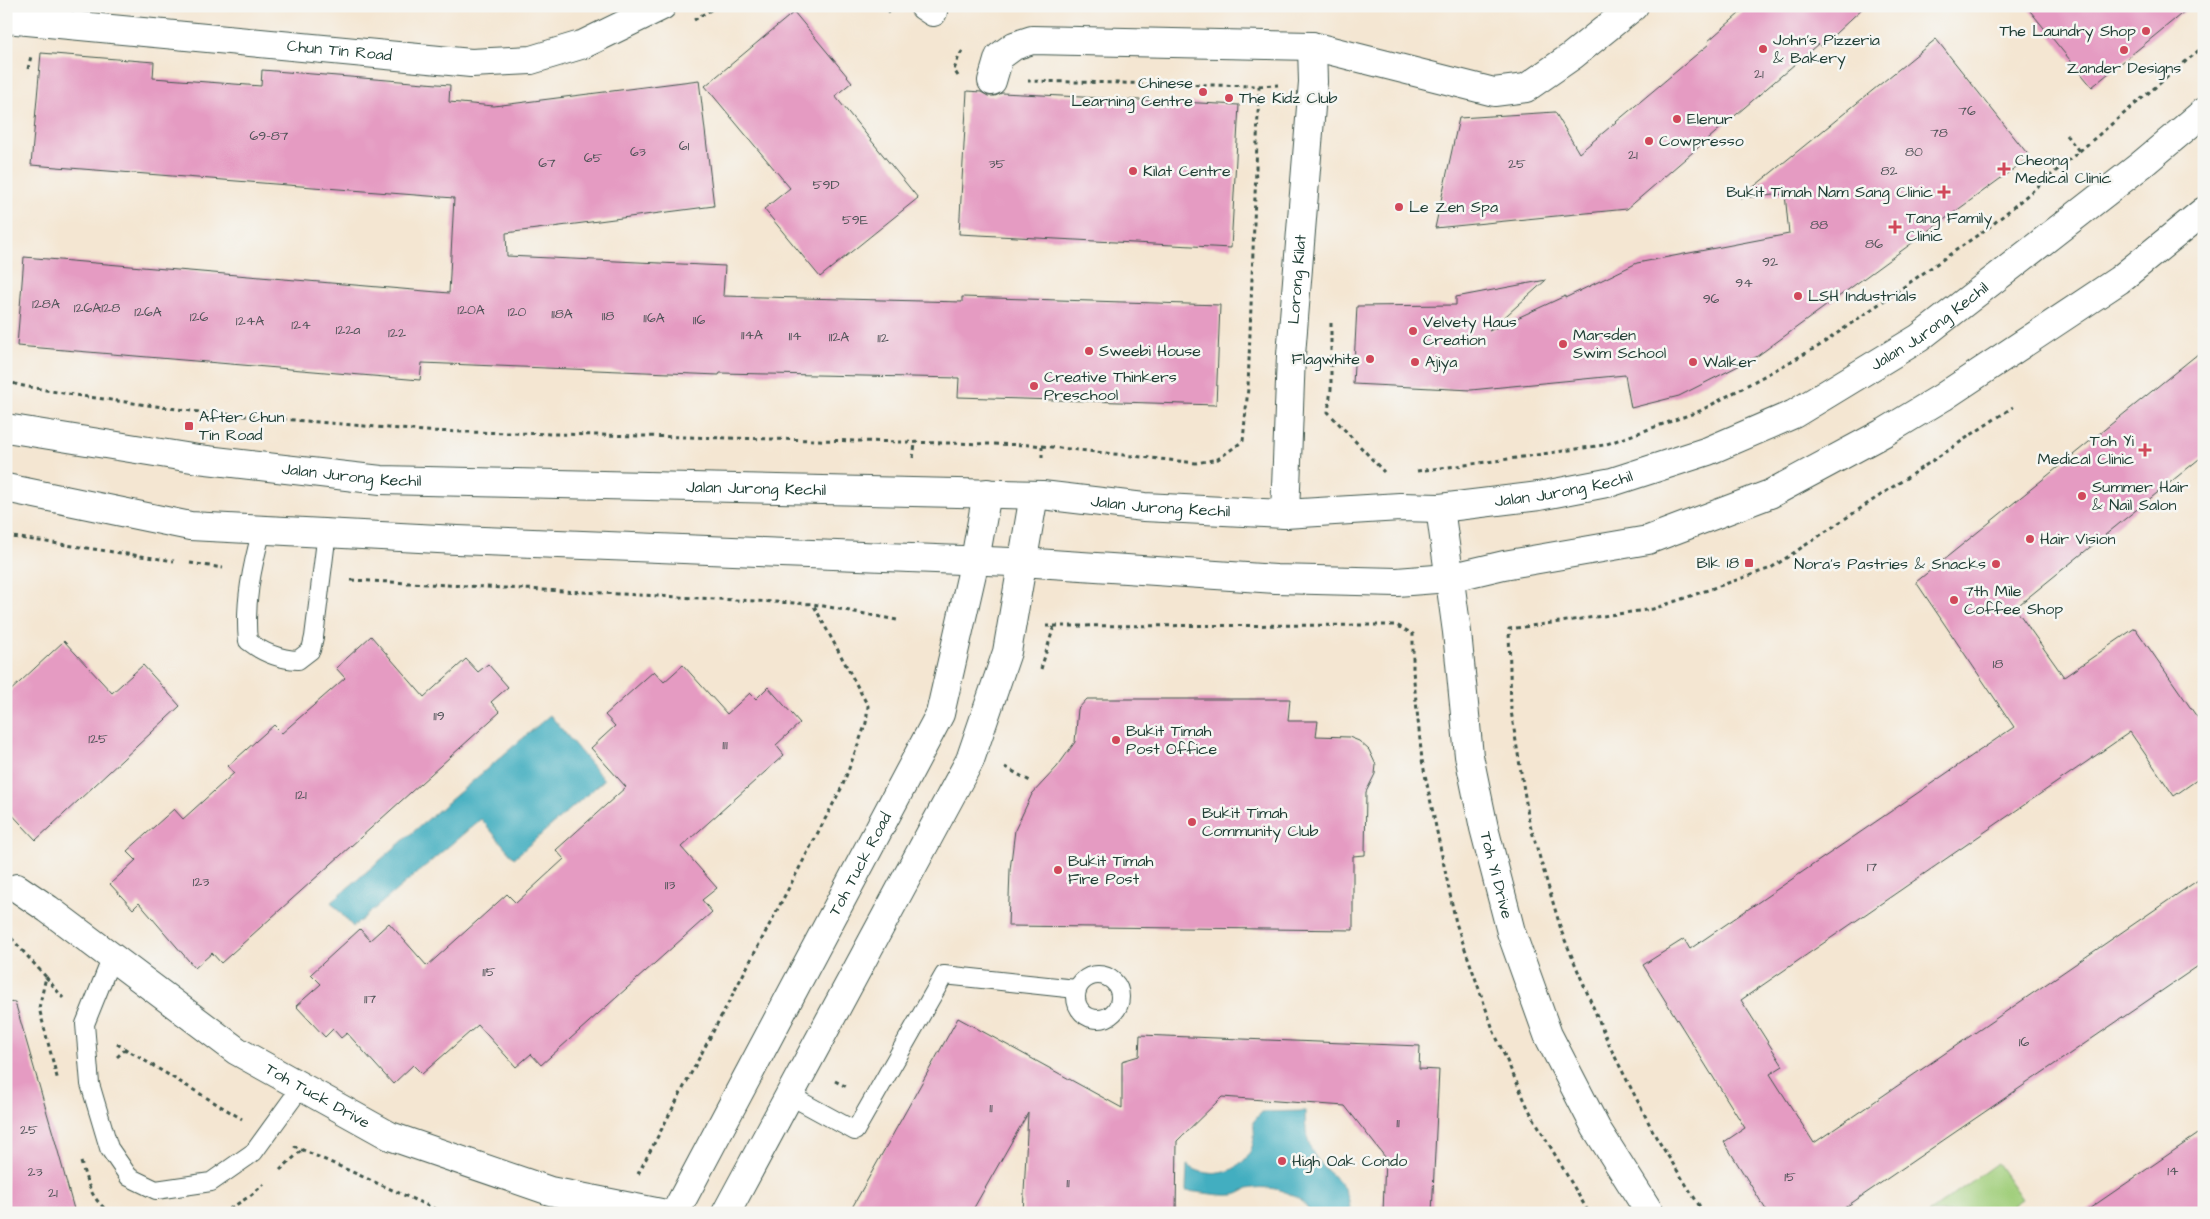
<svg xmlns="http://www.w3.org/2000/svg" width="2210" height="1219" font-family="'Architects Daughter',sans-serif">
<rect width="100%" height="100%" fill="#f6f6f2"/>
<filter id="ink" filterUnits="userSpaceOnUse"><feTurbulence type="fractalNoise" baseFrequency=".02" numOctaves="2"/><feDisplacementMap in="SourceGraphic" scale="10" xChannelSelector="R" yChannelSelector="G"/><feConvolveMatrix kernelMatrix="1 2 1 2 8 2 1 2 1" color-interpolation-filters="sRGB"/></filter>
<filter id="wash" filterUnits="userSpaceOnUse"><feTurbulence type="fractalNoise" baseFrequency=".0096" numOctaves="4" result="noise"/><feDisplacementMap in="SourceGraphic" scale="20" xChannelSelector="R" yChannelSelector="G"/><feGaussianBlur stdDeviation="1.12" result="paint"/><feColorMatrix in="noise" values="0 0 0 0 0 0 0 0 0 0 0 0 0 0 0 0 0 1.4 0 .05"/><feComposite in="paint" operator="in"/></filter>
<g filter="url(#wash)">
<rect width="100%" height="100%" fill="#f4e6d2"/>
<path fill="#a2cf7d" stroke="#608658" d="M 1997,1163 L 2022,1199 L 2003,1213 L 1928,1213 Z"/>
<g fill="#42aec0" stroke="#30767a">
<path d="M 550,715 L 604,780 L 514,858 L 481,819 L 353,927 L 331,902 Z"/>
<path d="M 1305,1111 C 1305,1123 1306,1137 1311,1149 C 1322,1175 1351,1178 1350,1213 L 1310,1213 C 1300,1192 1269,1184 1248,1189 C 1243,1191 1238,1195 1233,1195 C 1218,1196 1201,1192 1186,1191 L 1187,1165 C 1219,1187 1262,1164 1253,1122 L 1262,1112 Z"/>
</g>
<g id="blocks">
<g fill="#e59bc2">
<path d="M 1748,6 L 1865,6 L 1821,47 L 1818,44 L 1627,209 L 1435,228 L 1459,118 L 1555,112 L 1579,153 L 1709,44 L 1707,42 Z"/>
<path d="M 2026,6 L 2191,6 L 2092,87 Z"/>
<path d="M 794,12 L 852,82 L 835,96 L 918,198 L 820,277 L 764,209 L 790,188 L 705,86 Z"/>
<path d="M 1936,39 L 2030,157 L 1756,357 L 1679,396 L 1631,408 L 1625,375 L 1471,390 L 1353,384 L 1357,306 L 1456,305 L 1456,297 L 1546,280 L 1489,331 L 1565,296 L 1565,298 L 1637,263 L 1789,234 L 1785,194 L 1740,198 Z"/>
<path d="M 41,53 L 154,62 L 153,78 L 261,86 L 262,70 L 450,85 L 449,102 L 494,106 L 699,80 L 714,206 L 506,233 L 507,256 L 725,266 L 723,296 L 962,302 L 962,297 L 1220,305 L 1216,405 L 958,397 L 959,378 L 720,373 L 719,375 L 422,363 L 420,380 L 17,346 L 24,257 L 449,293 L 454,198 L 31,165 Z"/>
<path d="M 967,91 L 981,92 L 988,96 L 995,96 L 1002,93 L 1239,105 L 1231,248 L 959,234 Z"/>
<path d="M 2204,349 L 2204,455 L 2015,608 L 2064,677 L 2135,628 L 2204,727 L 2204,775 L 2174,796 L 2130,732 L 1741,1000 L 1783,1066 L 1770,1074 L 1814,1143 L 2204,876 L 2204,962 L 1837,1213 L 1768,1213 L 1724,1142 L 1745,1128 L 1643,965 L 1684,939 L 1690,949 L 2014,727 L 1916,582 Z"/>
<path d="M 371,636 L 424,697 L 466,659 L 478,672 L 488,664 L 508,687 L 491,702 L 500,712 L 221,963 L 212,953 L 195,968 L 139,903 L 133,909 L 110,884 L 136,860 L 127,851 L 174,809 L 183,819 L 234,773 L 228,766 L 274,725 L 282,733 L 345,678 L 336,668 Z"/>
<path d="M 64,641 L 112,693 L 143,665 L 180,706 L 36,840 L 6,808 L 6,695 Z"/>
<path d="M 683,665 L 727,714 L 750,693 L 756,699 L 768,687 L 800,723 L 776,745 L 784,755 L 681,847 L 717,888 L 702,900 L 712,912 L 541,1065 L 531,1054 L 516,1067 L 478,1025 L 422,1074 L 413,1065 L 393,1084 L 347,1033 L 341,1038 L 333,1029 L 325,1037 L 296,1006 L 321,984 L 311,974 L 360,929 L 370,940 L 389,923 L 427,966 L 507,894 L 516,903 L 564,859 L 556,850 L 626,787 L 591,748 L 615,726 L 605,715 L 654,671 L 664,682 Z"/>
<path d="M 1087,699 L 1290,699 L 1288,721 L 1318,721 L 1316,736 L 1349,737 L 1359,741 L 1369,750 L 1376,765 L 1375,774 L 1366,792 L 1365,855 L 1353,856 L 1353,930 L 1008,926 L 1010,870 L 1015,830 L 1032,794 L 1057,767 L 1075,742 L 1078,709 Z"/>
<path d="M 15,1002 L 56,1144 L 75,1213 L 6,1213 L 6,1003 Z"/>
<path d="M 958,1018 L 1122,1108 L 1122,1061 L 1139,1056 L 1140,1035 L 1420,1046 L 1419,1069 L 1439,1070 L 1432,1213 L 1383,1213 L 1385,1157 L 1345,1106 L 1222,1097 L 1177,1141 L 1176,1213 L 1023,1213 L 1028,1113 L 971,1213 L 849,1213 Z"/>
<path d="M 2204,1130 L 2204,1213 L 2083,1213 Z"/>
</g>
</g>
</g>
<g filter="url(#ink)">
<use href="#blocks" fill-opacity="0" stroke="#3f564c" stroke-width="1"/>
<g fill="none" stroke-linecap="round" stroke-linejoin="round">
<g stroke="#3f564c" stroke-width="20">
<g id="service">
<path d="M 262,530 C 252,566 244,604 248,641 C 263,653 280,659 298,660 L 311,650 L 314,637 L 327,532"/>
<path d="M 112,957 L 85,1024 L 90,1084 L 109,1148 L 129,1177 L 156,1190 L 211,1182 L 254,1152 L 301,1087"/>
<circle cx="1098" cy="997" r="22"/>
<path d="M 789,1095 L 855,1131 L 944,975 L 1076,989"/>
</g>
</g>
<g stroke="#3f564c" stroke-width="30">
<g id="minor">
<path d="M 924,6 L 933,12"/>
<path id="s1" d="M 6,19 L 471,63 L 531,60 L 584,44 L 662,6"/>
<path d="M 992,81 L 999,57 L 1014,46 L 1032,40 L 1312,46 L 1494,92 L 1526,88 L 1572,56 L 1634,6"/>
<path id="s2" d="M 1440,508 L 1457,632 L 1469,756 L 1484,828 L 1511,932 L 1548,1035 L 1596,1128 L 1650,1213"/>
<path id="s3" d="M 1285,514 L 1291,355 L 1313,82 L 1312,46"/>
<path id="s4" d="M 17,888 L 48,909 L 237,1051 L 390,1136 L 550,1191 L 661,1213"/>
</g>
</g>
<g stroke="#3f564c" stroke-width="30">
<g id="tertiary">
<path id="s5" d="M 675,1213 L 940,714 L 975,560 L 987,493"/>
<path d="M 726,1213 L 970,760 L 1007,652 L 1034,495"/>
</g>
</g>
<g stroke="#3f564c" stroke-width="30">
<g id="secondary">
<path id="s6" d="M 6,428 L 198,459 L 381,480 L 1042,495 L 1144,507 L 1285,514 L 1400,507 L 1440,508 L 1539,496 L 1612,482 L 1708,451 L 1794,414 L 1919,338 L 2141,165 L 2204,112"/>
<path d="M 6,488 L 190,526 L 457,540 L 1036,563 L 1276,579 L 1397,582 L 1449,578 L 1504,565 L 1648,540 L 1770,494 L 1885,432 L 1943,397 L 2119,280 L 2204,211"/>
</g>
</g>
<g stroke="#3f564c" stroke-width="3" stroke-dasharray="4 4" stroke-linecap="butt">
<path d="M 882,6 L 890,12"/>
<path d="M 694,20 L 717,6"/>
<path d="M 28,69 L 31,56"/>
<path d="M 958,76 L 954,70 L 959,56 L 964,49"/>
<path d="M 1259,86 L 1278,85"/>
<path d="M 2066,135 L 2079,151"/>
<path d="M 1331,323 L 1331,389 L 1328,412 L 1384,472"/>
<path d="M 6,380 L 18,385 L 74,395 L 199,412 L 424,431 L 1033,445 L 1196,463 L 1218,459 L 1243,441 L 1248,388 L 1259,86 L 1028,81"/>
<path d="M 1042,446 L 1042,460"/>
<path d="M 913,458 L 915,444"/>
<path d="M 1417,471 L 1495,461 L 1604,445 L 1700,411 L 1819,346 L 1992,225 L 2204,46"/>
<path d="M 6,536 L 174,561"/>
<path d="M 190,563 L 223,568"/>
<path d="M 351,580 L 813,604 L 897,620"/>
<path d="M 1046,626 L 1396,625 L 1413,634 L 1413,671 L 1422,760 L 1456,923 L 1494,1032 L 1529,1110 L 1589,1213"/>
<path d="M 1041,669 L 1054,626"/>
<path d="M 1005,767 L 1030,781"/>
<path d="M 6,932 L 46,977 L 39,1008 L 58,1081"/>
<path d="M 46,977 L 63,998"/>
<path d="M 117,1044 L 242,1119"/>
<path d="M 117,1057 L 126,1049"/>
<path d="M 835,1081 L 847,1087"/>
<path d="M 294,1146 L 444,1213"/>
<path d="M 81,1162 C 87,1183 92,1201 111,1213"/>
<path d="M 280,1170 L 302,1150"/>
<path d="M 638,1174 L 842,787 L 866,723 L 868,706 L 813,604"/>
<path d="M 223,1213 L 250,1196 L 264,1184"/>
<path d="M 1704,1213 L 1656,1137 L 1610,1047 L 1562,933 L 1529,821 L 1511,711 L 1509,629 L 1653,609 L 1771,568 L 2013,407"/>
</g>
<use href="#service" stroke="#fff" stroke-width="18"/>
<use href="#minor" stroke="#fff" stroke-width="28"/>
<use href="#tertiary" stroke="#fff" stroke-width="28"/>
<use href="#secondary" stroke="#fff" stroke-width="28"/>
</g>
</g>
<g fill="#d1495b" stroke="#f6f6f2" stroke-width="2">
<circle cx="2146" cy="31" r="5"/>
<circle cx="1763" cy="49" r="5"/>
<circle cx="2124" cy="50" r="5"/>
<circle cx="1203" cy="92" r="5"/>
<circle cx="1229" cy="98" r="5"/>
<circle cx="1677" cy="119" r="5"/>
<circle cx="1649" cy="141" r="5"/>
<path d="M2001.5 161.5h5v5h5v5h-5v5h-5v-5h-5v-5h5z"/>
<circle cx="1133" cy="171" r="5"/>
<path d="M1941.5 184.5h5v5h5v5h-5v5h-5v-5h-5v-5h5z"/>
<circle cx="1399" cy="207" r="5"/>
<path d="M1892.5 219.5h5v5h5v5h-5v5h-5v-5h-5v-5h5z"/>
<circle cx="1798" cy="296" r="5"/>
<circle cx="1413" cy="331" r="5"/>
<circle cx="1563" cy="344" r="5"/>
<circle cx="1089" cy="351" r="5"/>
<circle cx="1370" cy="359" r="5"/>
<circle cx="1415" cy="362" r="5"/>
<circle cx="1693" cy="362" r="5"/>
<circle cx="1034" cy="386" r="5"/>
<rect x="184" y="421" width="10" height="10" rx="2.5"/>
<path d="M2142.5 442.5h5v5h5v5h-5v5h-5v-5h-5v-5h5z"/>
<circle cx="2082" cy="496" r="5"/>
<circle cx="2030" cy="539" r="5"/>
<rect x="1744" y="558" width="10" height="10" rx="2.5"/>
<circle cx="1996" cy="564" r="5"/>
<circle cx="1954" cy="600" r="5"/>
<circle cx="1116" cy="740" r="5"/>
<circle cx="1192" cy="822" r="5"/>
<circle cx="1058" cy="870" r="5"/>
<circle cx="1282" cy="1161" r="5"/>
</g>
<g text-anchor="middle" dominant-baseline="central" stroke-width="5" stroke-linejoin="round" paint-order="stroke">
<g font-size="14" fill="#505458">
<text x="1759" y="74">21</text>
<text x="1967" y="111">76</text>
<text x="1939" y="133">78</text>
<text x="269" y="136">69-87</text>
<text x="684" y="146">61</text>
<text x="638" y="152">63</text>
<text x="1914" y="152">80</text>
<text x="1633" y="155">21</text>
<text x="593" y="158">65</text>
<text x="547" y="163">67</text>
<text x="997" y="164">35</text>
<text x="1517" y="164">25</text>
<text x="1889" y="171">82</text>
<text x="826" y="185">59D</text>
<text x="855" y="220">59E</text>
<text x="1819" y="225">88</text>
<text x="1874" y="244">86</text>
<text x="1770" y="262">92</text>
<text x="1744" y="283">94</text>
<text x="1711" y="299">96</text>
<text x="46" y="304">128A</text>
<text x="97" y="308">126A128</text>
<text x="471" y="310">120A</text>
<text x="148" y="312">126A</text>
<text x="517" y="312">120</text>
<text x="562" y="314">118A</text>
<text x="608" y="316">118</text>
<text x="199" y="317">126</text>
<text x="654" y="318">116A</text>
<text x="699" y="320">116</text>
<text x="250" y="321">124A</text>
<text x="301" y="325">124</text>
<text x="348" y="330">122a</text>
<text x="397" y="333">122</text>
<text x="752" y="335">114A</text>
<text x="795" y="336">114</text>
<text x="839" y="337">112A</text>
<text x="883" y="338">112</text>
<text x="1998" y="664">18</text>
<text x="439" y="716">119</text>
<text x="98" y="739">125</text>
<text x="725" y="745">111</text>
<text x="301" y="795">121</text>
<text x="1872" y="867">17</text>
<text x="201" y="882">123</text>
<text x="670" y="885">113</text>
<text x="489" y="972">115</text>
<text x="370" y="999">117</text>
<text x="2024" y="1042">16</text>
<text x="991" y="1108">11</text>
<text x="1398" y="1123">11</text>
<text x="29" y="1130">25</text>
<text x="2173" y="1171">14</text>
<text x="35" y="1172">23</text>
<text x="1790" y="1177">15</text>
<text x="1068" y="1183">11</text>
<text x="53" y="1193">21</text>
</g>
<g font-size="16" fill="#1f3d34" stroke="#f6f6f2" text-anchor="start">
<text x="2136" y="31" text-anchor="end">The Laundry Shop</text>
<text x="1773" y="40">John’s Pizzeria<tspan x="1773" dy="18">&amp; Bakery</tspan></text>
<text x="2124" y="68" text-anchor="middle">Zander Designs</text>
<text x="1193" y="83" text-anchor="end">Chinese<tspan x="1193" dy="18">Learning Centre</tspan></text>
<text x="1239" y="98">The Kidz Club</text>
<text x="1687" y="119">Elenur</text>
<text x="1659" y="141">Cowpresso</text>
<text x="2015" y="160">Cheong<tspan x="2015" dy="18">Medical Clinic</tspan></text>
<text x="1143" y="171">Kilat Centre</text>
<text x="1933" y="192" text-anchor="end">Bukit Timah Nam Sang Clinic</text>
<text x="1409" y="207">Le Zen Spa</text>
<text x="1906" y="218">Tang Family<tspan x="1906" dy="18">Clinic</tspan></text>
<text x="1808" y="296">LSH Industrials</text>
<text x="1423" y="322">Velvety Haus<tspan x="1423" dy="18">Creation</tspan></text>
<text x="1573" y="335">Marsden<tspan x="1573" dy="18">Swim School</tspan></text>
<text x="1099" y="351">Sweebi House</text>
<text x="1360" y="359" text-anchor="end">Flagwhite</text>
<text x="1425" y="362">Ajiya</text>
<text x="1703" y="362">Walker</text>
<text x="1044" y="377">Creative Thinkers<tspan x="1044" dy="18">Preschool</tspan></text>
<text x="199" y="417">After Chun<tspan x="199" dy="18">Tin Road</tspan></text>
<text x="2134" y="441" text-anchor="end">Toh Yi<tspan x="2134" dy="18">Medical Clinic</tspan></text>
<text x="2092" y="487">Summer Hair<tspan x="2092" dy="18">&amp; Nail Salon</tspan></text>
<text x="2040" y="539">Hair Vision</text>
<text x="1739" y="563" text-anchor="end">Blk 18</text>
<text x="1986" y="564" text-anchor="end">Nora's Pastries &amp; Snacks</text>
<text x="1964" y="591">7th Mile<tspan x="1964" dy="18">Coffee Shop</tspan></text>
<text x="1126" y="731">Bukit Timah<tspan x="1126" dy="18">Post Office</tspan></text>
<text x="1202" y="813">Bukit Timah<tspan x="1202" dy="18">Community Club</tspan></text>
<text x="1068" y="861">Bukit Timah<tspan x="1068" dy="18">Fire Post</tspan></text>
<text x="1292" y="1161">High Oak Condo</text>
</g>
<g font-size="16" fill="#1f3d34" stroke="#f6f6f2">
<text stroke="none"><textPath href="#s1" startOffset="335">Chun Tin Road</textPath></text>
<text stroke="none"><textPath href="#s3" startOffset="235">Lorong Kilat</textPath></text>
<text stroke="none"><textPath href="#s6" startOffset="1969">Jalan Jurong Kechil</textPath></text>
<text stroke="none"><textPath href="#s6" startOffset="349">Jalan Jurong Kechil</textPath></text>
<text stroke="none"><textPath href="#s6" startOffset="754">Jalan Jurong Kechil</textPath></text>
<text stroke="none"><textPath href="#s6" startOffset="1564">Jalan Jurong Kechil</textPath></text>
<text stroke="none"><textPath href="#s6" startOffset="1159">Jalan Jurong Kechil</textPath></text>
<text stroke="none"><textPath href="#s5" startOffset="395">Toh Tuck Road</textPath></text>
<text stroke="none"><textPath href="#s2" startOffset="372">Toh Yi Drive</textPath></text>
<text stroke="none"><textPath href="#s4" startOffset="366">Toh Tuck Drive</textPath></text>
</g>
</g>
<rect width="2210" height="1219" fill="none" stroke="#f6f6f2" stroke-width="25"/>
</svg>
